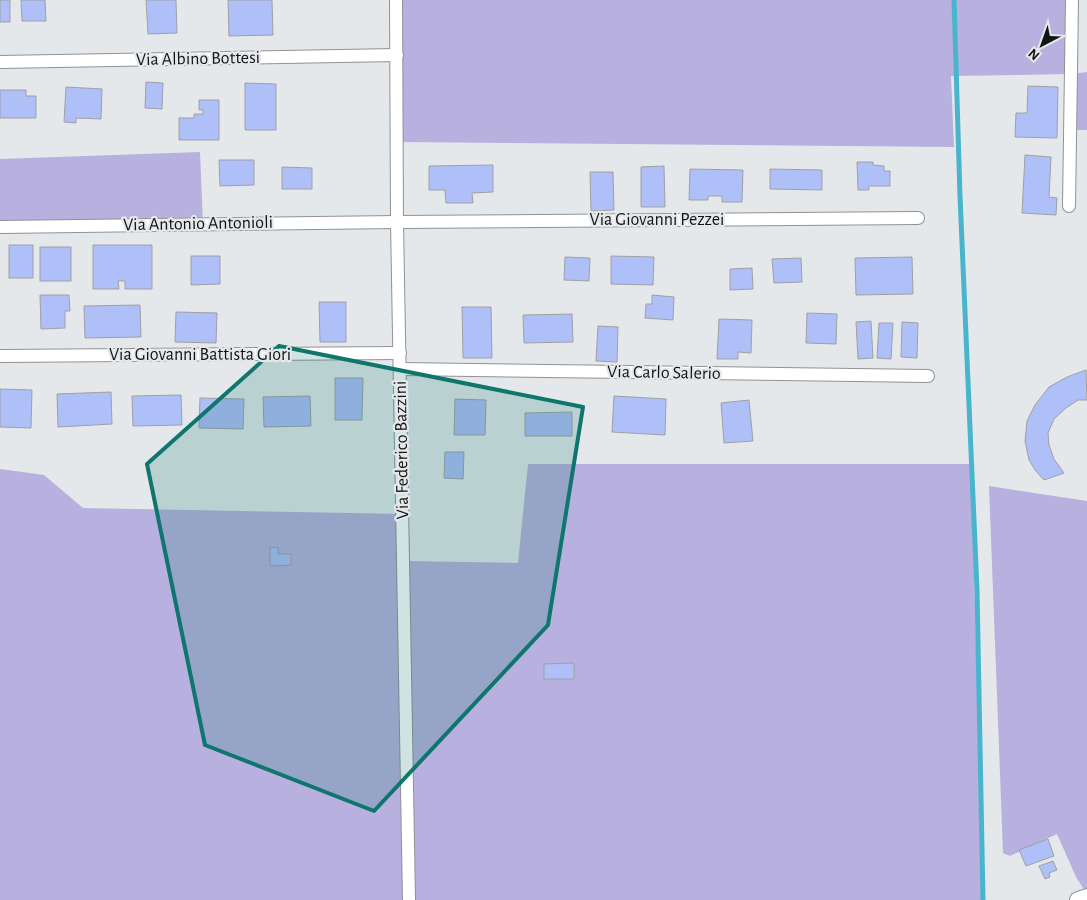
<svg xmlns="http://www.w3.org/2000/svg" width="1087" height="900" font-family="'Alegreya Sans',sans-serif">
<rect width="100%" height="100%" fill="#e5e8eb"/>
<g fill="#b8b0de">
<path d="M 396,0 L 1072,0 L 1071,74 L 1087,72 L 1087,130 L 1070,130 L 1071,74 L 951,76 L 954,147 L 397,142 Z"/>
<path d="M 200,152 L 203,224 L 0,227 L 0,159 Z"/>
<path d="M 528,464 L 971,464 L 983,900 L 0,900 L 0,469 L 44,475 L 83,508 L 403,514 L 404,561 L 518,563 Z"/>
<path d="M 989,486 L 1087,501 L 1087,890 L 1085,891 L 1076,877 L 1057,834 L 1010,856 L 1003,853 Z"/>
</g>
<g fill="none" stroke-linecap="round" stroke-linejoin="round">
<path stroke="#48b5cd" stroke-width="5" d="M 954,0 L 960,196 L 977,590 L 983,900"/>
</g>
<g fill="#afbff8" stroke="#9fa0a4">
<rect x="0" y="0" width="10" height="22"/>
<path d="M 21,0 L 45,0 L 46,21 L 22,21 Z"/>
<path d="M 146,0 L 176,0 L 177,33 L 148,34 Z"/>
<path d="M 228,0 L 272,0 L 273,35 L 229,36 Z"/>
<path d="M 146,82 L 163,83 L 162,109 L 145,108 Z"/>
<path d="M 245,83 L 276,84 L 276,130 L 245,130 Z"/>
<path d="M 1028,86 L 1058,87 L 1057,138 L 1015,137 L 1016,113 L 1027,113 Z"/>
<path d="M 66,87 L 102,89 L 101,119 L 76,118 L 76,123 L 64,122 Z"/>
<path d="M 0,90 L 26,90 L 26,96 L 36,96 L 36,118 L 0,118 Z"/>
<path d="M 199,100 L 219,100 L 219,140 L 179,140 L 179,118 L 194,118 L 194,114 L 203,114 L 203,110 L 199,110 Z"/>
<path d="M 1025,155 L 1051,157 L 1049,197 L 1057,198 L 1056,215 L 1022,213 Z"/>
<path d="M 219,160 L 254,160 L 254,185 L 220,186 Z"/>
<path d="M 857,162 L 873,162 L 873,165 L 884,166 L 884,171 L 890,171 L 890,186 L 869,186 L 869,190 L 858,190 Z"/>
<path d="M 493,165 L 493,192 L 472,193 L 473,203 L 446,203 L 445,190 L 429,190 L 429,166 Z"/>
<path d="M 664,166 L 665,207 L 641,207 L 641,167 Z"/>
<path d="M 282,167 L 312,168 L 312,189 L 282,189 Z"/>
<path d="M 690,169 L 743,170 L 742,202 L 722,202 L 722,196 L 708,196 L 708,200 L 689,200 Z"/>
<path d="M 770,169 L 822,170 L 822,190 L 770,189 Z"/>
<path d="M 590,172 L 613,172 L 614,210 L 591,211 Z"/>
<rect x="9" y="245" width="24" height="33"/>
<path d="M 93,245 L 152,245 L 152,289 L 125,289 L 125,281 L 118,281 L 119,289 L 93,289 Z"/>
<rect x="40" y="247" width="31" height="34"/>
<path d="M 191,256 L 220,256 L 220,284 L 191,285 Z"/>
<path d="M 611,256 L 654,257 L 653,285 L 611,284 Z"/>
<path d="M 565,257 L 590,258 L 589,281 L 564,280 Z"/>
<path d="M 912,257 L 913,294 L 856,295 L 855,258 Z"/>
<path d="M 801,258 L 802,282 L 774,283 L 772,259 Z"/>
<path d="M 752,268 L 753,289 L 730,290 L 730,269 Z"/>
<path d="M 40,295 L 69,295 L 70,311 L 65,311 L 65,328 L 41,329 Z"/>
<path d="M 652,295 L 674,297 L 673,320 L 645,318 L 646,304 L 652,304 Z"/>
<path d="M 319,302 L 346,302 L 346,342 L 320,342 Z"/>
<path d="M 140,305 L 141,337 L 85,338 L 84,306 Z"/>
<path d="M 462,307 L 491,307 L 492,358 L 463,358 Z"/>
<path d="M 176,312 L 217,313 L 216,343 L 175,342 Z"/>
<path d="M 807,313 L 837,314 L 836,344 L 806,343 Z"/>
<path d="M 572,314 L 573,342 L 524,343 L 523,315 Z"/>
<path d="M 719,319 L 752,320 L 751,353 L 738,352 L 738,359 L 717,359 Z"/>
<path d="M 871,321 L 873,358 L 858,359 L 856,322 Z"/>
<path d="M 902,322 L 918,323 L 917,358 L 901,357 Z"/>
<path d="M 879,323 L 893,323 L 891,359 L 877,358 Z"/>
<path d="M 598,326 L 618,327 L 617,362 L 596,361 Z"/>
<path d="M 1086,370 L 1087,400 L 1078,400 L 1066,408 L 1054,419 L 1048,433 L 1049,445 L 1054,459 L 1064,473 L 1044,480 L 1035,470 L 1029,460 L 1025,441 L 1027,421 L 1035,405 L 1049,387 L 1067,377 Z"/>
<path d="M 335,378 L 363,378 L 362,420 L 335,420 Z"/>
<path d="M 0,389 L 32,390 L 31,428 L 0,427 Z"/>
<path d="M 111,392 L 112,424 L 58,427 L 57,394 Z"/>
<path d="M 181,395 L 182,425 L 133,426 L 132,396 Z"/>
<path d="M 310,396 L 311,426 L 264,427 L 263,397 Z"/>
<path d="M 614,396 L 666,399 L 665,435 L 612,432 Z"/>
<path d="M 200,398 L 244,399 L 243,429 L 199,428 Z"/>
<path d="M 455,399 L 486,400 L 485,435 L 454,435 Z"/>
<path d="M 749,400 L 753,441 L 724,443 L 721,403 Z"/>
<path d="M 572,412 L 572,436 L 525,436 L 525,413 Z"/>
<path d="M 445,452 L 464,452 L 463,479 L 444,478 Z"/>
<path d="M 278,547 L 278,554 L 291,554 L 291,565 L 270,566 L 270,548 Z"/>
<path d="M 574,663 L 574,679 L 544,679 L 544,664 Z"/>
<path d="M 1048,839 L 1054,856 L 1026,866 L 1019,850 Z"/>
<path d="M 1053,861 L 1057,870 L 1049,873 L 1050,877 L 1045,879 L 1039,866 Z"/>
</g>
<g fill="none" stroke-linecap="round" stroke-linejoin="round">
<g stroke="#909295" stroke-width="14">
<g id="minor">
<path d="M 396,0 L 397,222 L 409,900"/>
<path d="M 0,62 L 397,55"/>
<path d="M 1069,206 L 1072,0"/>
<path d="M 0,227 L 397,222 L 918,218"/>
<path d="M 0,356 L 400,353"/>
<path d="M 400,369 L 928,376"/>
</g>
</g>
<g stroke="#909295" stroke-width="18">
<path id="tertiary" d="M 1078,900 L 1087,897"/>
</g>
<use href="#minor" stroke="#fff" stroke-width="12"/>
<use href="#tertiary" stroke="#fff" stroke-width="16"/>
</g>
<path fill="#0f766e" fill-opacity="0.2" stroke="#0f766e" stroke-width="4" stroke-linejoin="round" d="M 279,346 L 583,407 L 548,625 L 374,811 L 205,745 L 147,464 Z"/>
<g text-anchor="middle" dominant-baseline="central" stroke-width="4.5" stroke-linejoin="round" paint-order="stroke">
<g font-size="18" fill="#131415" stroke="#e5e8eb">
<text transform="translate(198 59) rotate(-1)">Via Albino Bottesi</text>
<text x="657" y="220">Via Giovanni Pezzei</text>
<text transform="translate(198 224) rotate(-1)">Via Antonio Antonioli</text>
<text x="200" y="355">Via Giovanni Battista Giori</text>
<text transform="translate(664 373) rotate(1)">Via Carlo Salerio</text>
<text transform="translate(402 450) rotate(-91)">Via Federico Bazzini</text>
</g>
</g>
<g transform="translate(1042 45) rotate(221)" stroke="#e5e8eb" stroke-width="4" paint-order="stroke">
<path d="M0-4L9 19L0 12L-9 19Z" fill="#131415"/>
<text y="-8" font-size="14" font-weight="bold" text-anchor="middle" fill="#131415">N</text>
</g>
</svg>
